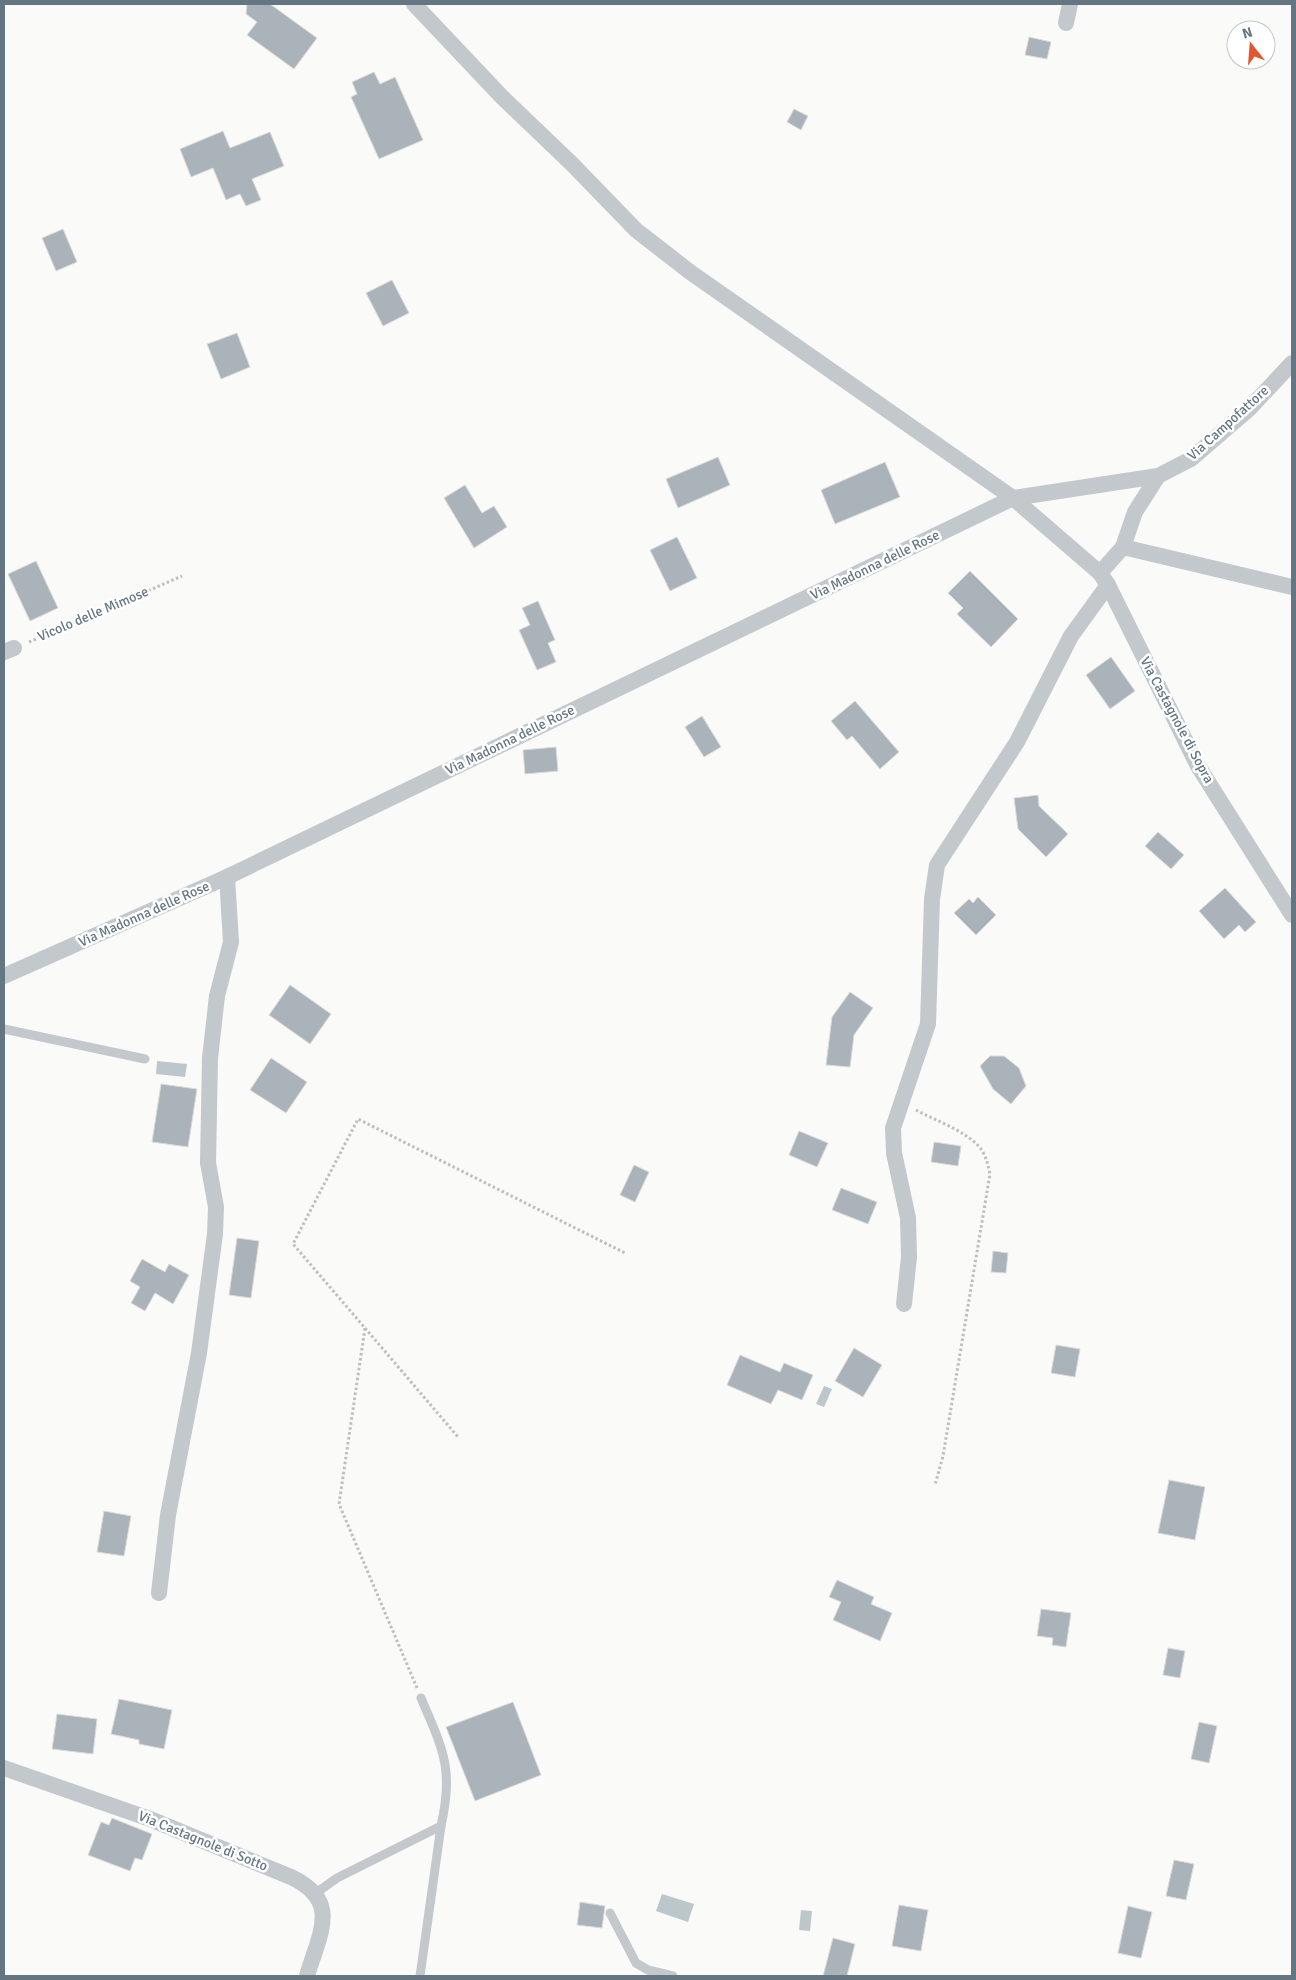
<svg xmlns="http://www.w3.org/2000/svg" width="1296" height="1980" font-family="Signika,sans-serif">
<rect width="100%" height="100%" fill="#fafaf8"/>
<g fill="#bbc7cb">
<path d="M 157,1061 L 187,1064 L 185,1077 L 156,1074 Z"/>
<path d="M 824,1386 L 832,1389 L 824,1407 L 816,1404 Z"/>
<path d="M 662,1894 L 694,1904 L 688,1922 L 656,1911 Z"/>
<path d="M 801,1910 L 812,1911 L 810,1931 L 799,1930 Z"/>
</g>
<g fill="#aab3b9" stroke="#dcdcda">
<path d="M 247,4 L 270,4 L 317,38 L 294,69 L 247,35 L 257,22 L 246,14 Z"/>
<path d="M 1029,37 L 1051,42 L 1047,59 L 1025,55 Z"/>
<path d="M 374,72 L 380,84 L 395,77 L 423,140 L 379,159 L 351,97 L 357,94 L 352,82 Z"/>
<path d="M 794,109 L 808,116 L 801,130 L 787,122 Z"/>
<path d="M 223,131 L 230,148 L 270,132 L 284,166 L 252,179 L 261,200 L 246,206 L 240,194 L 226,200 L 213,168 L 191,177 L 180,149 Z"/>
<path d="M 63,229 L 77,262 L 56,271 L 42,238 Z"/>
<path d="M 392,280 L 409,313 L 383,326 L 366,293 Z"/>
<path d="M 237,333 L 250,367 L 221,379 L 207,344 Z"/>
<path d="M 718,457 L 730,485 L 678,508 L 666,479 Z"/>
<path d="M 885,462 L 900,497 L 835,524 L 821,490 Z"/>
<path d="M 465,485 L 482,513 L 494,506 L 507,527 L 474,548 L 444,498 Z"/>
<path d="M 677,537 L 697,578 L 670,591 L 650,550 Z"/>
<path d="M 36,561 L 58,608 L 30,621 L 8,574 Z"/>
<path d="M 970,571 L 1018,619 L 991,647 L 957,614 L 963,608 L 948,593 Z"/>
<path d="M 538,601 L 555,640 L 548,643 L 556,662 L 537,670 L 519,630 L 530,625 L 522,608 Z"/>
<path d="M 1111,657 L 1135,691 L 1110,709 L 1086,675 Z"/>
<path d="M 855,701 L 899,752 L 880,769 L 852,736 L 847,740 L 831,721 Z"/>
<path d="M 702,716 L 721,747 L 704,757 L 685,727 Z"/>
<path d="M 556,747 L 558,771 L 525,774 L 523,750 Z"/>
<path d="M 1038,795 L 1039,806 L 1068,834 L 1046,857 L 1018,829 L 1014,798 Z"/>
<path d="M 1158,832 L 1184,855 L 1171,869 L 1145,846 Z"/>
<path d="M 1225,888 L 1256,922 L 1245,932 L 1239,925 L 1224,939 L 1199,911 Z"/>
<path d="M 978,897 L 996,915 L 976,935 L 954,913 L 969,899 L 973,903 Z"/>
<path d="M 290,985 L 331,1014 L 310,1044 L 269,1015 Z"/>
<path d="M 850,992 L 873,1008 L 854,1035 L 850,1067 L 826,1065 L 832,1017 Z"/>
<path d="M 990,1056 L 1004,1056 L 1019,1068 L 1026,1086 L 1011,1104 L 993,1089 L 980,1066 Z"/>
<path d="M 271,1058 L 307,1082 L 286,1113 L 250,1090 Z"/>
<path d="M 161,1084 L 197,1089 L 188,1147 L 152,1142 Z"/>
<path d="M 799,1131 L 828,1143 L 817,1167 L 789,1155 Z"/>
<path d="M 934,1142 L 961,1146 L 958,1166 L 931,1162 Z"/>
<path d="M 634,1165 L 649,1172 L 635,1202 L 620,1195 Z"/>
<path d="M 841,1188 L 877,1202 L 868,1224 L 832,1210 Z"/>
<path d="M 237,1238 L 259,1241 L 251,1298 L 229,1295 Z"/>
<path d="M 993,1251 L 1008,1253 L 1006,1273 L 991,1272 Z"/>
<path d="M 142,1259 L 165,1272 L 169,1264 L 189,1275 L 173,1304 L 155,1293 L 145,1311 L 131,1303 L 140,1287 L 130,1281 Z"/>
<path d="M 1056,1345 L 1080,1349 L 1075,1377 L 1051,1373 Z"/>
<path d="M 854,1348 L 882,1365 L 863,1397 L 835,1381 Z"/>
<path d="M 740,1355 L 780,1372 L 784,1363 L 813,1375 L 802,1400 L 778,1390 L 771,1404 L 727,1385 Z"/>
<path d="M 1169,1480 L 1205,1487 L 1195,1540 L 1158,1533 Z"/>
<path d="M 104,1511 L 131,1516 L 124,1556 L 97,1552 Z"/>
<path d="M 837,1580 L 874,1597 L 871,1604 L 892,1613 L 880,1641 L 833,1620 L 841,1602 L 829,1597 Z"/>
<path d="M 1041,1609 L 1071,1613 L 1066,1647 L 1052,1645 L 1053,1638 L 1037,1636 Z"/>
<path d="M 1168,1648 L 1185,1651 L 1180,1678 L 1163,1675 Z"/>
<path d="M 119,1699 L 172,1710 L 164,1749 L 139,1744 L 139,1740 L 111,1734 Z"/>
<path d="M 513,1702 L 541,1775 L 475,1801 L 446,1727 Z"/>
<path d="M 57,1714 L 97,1719 L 93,1754 L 52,1749 Z"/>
<path d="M 1199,1722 L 1217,1726 L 1209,1763 L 1191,1759 Z"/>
<path d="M 112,1818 L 152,1834 L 142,1860 L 135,1858 L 130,1871 L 88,1855 L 101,1822 L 109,1825 Z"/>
<path d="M 1174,1860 L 1194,1864 L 1186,1900 L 1166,1896 Z"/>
<path d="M 580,1902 L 605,1906 L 602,1928 L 577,1925 Z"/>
<path d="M 899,1905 L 928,1910 L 921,1951 L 892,1946 Z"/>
<path d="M 1128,1906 L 1152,1912 L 1141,1958 L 1118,1953 Z"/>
<path d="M 833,1938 L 855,1944 L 847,1976 L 823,1976 Z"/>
</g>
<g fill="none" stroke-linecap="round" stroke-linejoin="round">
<g stroke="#bbbfc2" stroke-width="3" stroke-dasharray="2.5 2.5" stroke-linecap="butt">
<path d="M 29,642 L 182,576"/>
<path d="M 916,1110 C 936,1121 967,1131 981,1149 C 986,1156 988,1165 990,1174 L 943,1456 L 935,1485"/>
<path d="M 365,1328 L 458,1437"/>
<path d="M 417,1688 L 339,1504 L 365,1328 L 293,1244 L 358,1119 L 625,1253"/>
</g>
<g stroke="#c3c8cc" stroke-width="9">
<path d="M 4,1029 L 145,1059"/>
<path d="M 421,1698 C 443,1750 454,1768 441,1826"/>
<path d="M 316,1893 L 337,1878 L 441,1826 L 420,1976"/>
<path d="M 610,1913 L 636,1963 L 648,1970 L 673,1976"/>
</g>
<g stroke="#c3c8cc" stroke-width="16">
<path d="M 414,4 L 502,97 L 572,164 L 636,230 L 690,272 L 1013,498 L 1100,573 L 1108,585 L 1198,766 L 1292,915"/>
<path d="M 1066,23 L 1070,4"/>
<path d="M 1123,547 L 1292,587"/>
<path d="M 1100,573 L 1123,547 L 1135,512 L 1158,476"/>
<path d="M 4,652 L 14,648"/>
<path d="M 4,976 L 227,877 L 1013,498 L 1158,476 L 1191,459 L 1249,409 L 1292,363"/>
<path d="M 904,1304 L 909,1257 L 908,1218 L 894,1153 L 893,1128 L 928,1024 L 932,899 L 937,865 L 1017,742 L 1071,636 L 1108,585"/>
<path d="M 159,1593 L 168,1515 L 199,1353 L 215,1234 L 216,1207 L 208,1163 L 210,1058 L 217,996 L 231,942 L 227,877"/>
<path d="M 4,1768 L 150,1819 L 291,1877 C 342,1901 319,1934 307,1976"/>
</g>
</g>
<g text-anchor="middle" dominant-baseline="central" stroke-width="5" stroke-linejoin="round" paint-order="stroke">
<g font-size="14" fill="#657683" stroke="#fff">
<text transform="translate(1228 423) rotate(-42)">Via Campofattore</text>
<text transform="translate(875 565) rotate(-26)">Via Madonna delle Rose</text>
<text transform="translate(93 614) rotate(-23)">Vicolo delle Mimose</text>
<text transform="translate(1177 720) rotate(62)">Via Castagnole di Sopra</text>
<text transform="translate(510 740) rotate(-26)">Via Madonna delle Rose</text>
<text transform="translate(144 914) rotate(-24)">Via Madonna delle Rose</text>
<text transform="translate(203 1841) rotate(22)">Via Castagnole di Sotto</text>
</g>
</g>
<rect width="1296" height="1980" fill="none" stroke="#657683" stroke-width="10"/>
<g transform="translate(1251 45) rotate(343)"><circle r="24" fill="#ffffff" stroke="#c1c8cd"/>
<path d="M0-4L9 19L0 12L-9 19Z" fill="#e4572e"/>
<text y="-8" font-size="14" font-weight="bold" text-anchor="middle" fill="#657683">N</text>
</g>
</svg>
